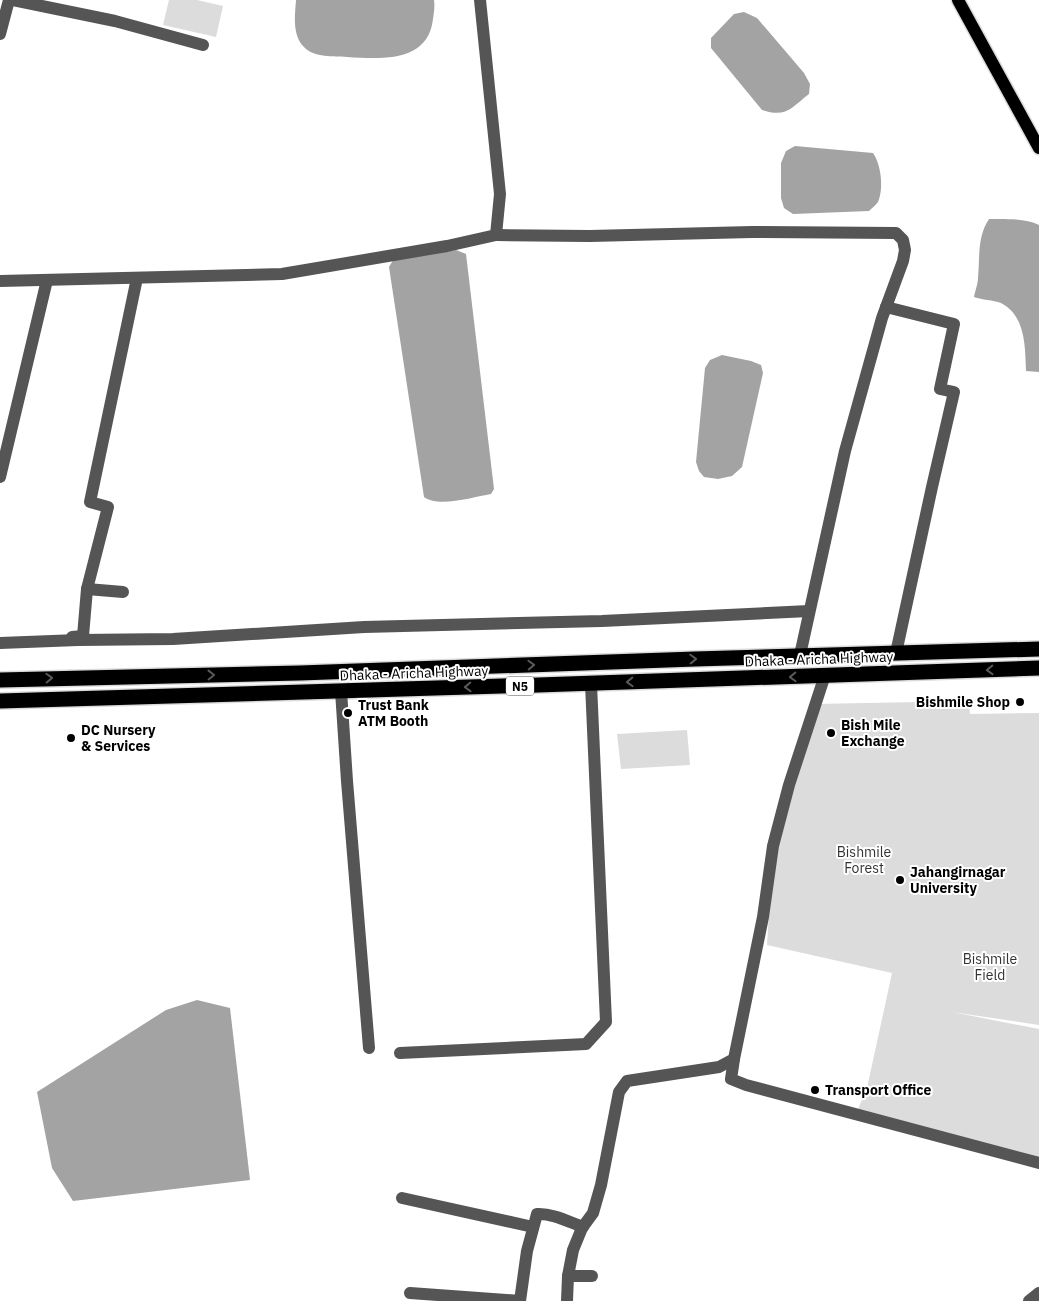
<svg xmlns="http://www.w3.org/2000/svg" width="1039" height="1301" font-family="'IBM Plex Sans',sans-serif">
<rect width="100%" height="100%" fill="#fff"/>
<g fill="#dcdcdc">
<path d="M 169,0 L 197,0 L 223,6 L 216,37 L 163,25 Z"/>
<path d="M 969,701 L 970,714 L 1039,713 L 1039,1025 L 952,1012 L 1039,1029 L 1039,1163 L 856,1114 L 867,1088 L 892,973 L 767,945 L 773,846 L 815,704 Z"/>
<path d="M 687,730 L 690,765 L 621,769 L 617,734 Z"/>
</g>
<g fill="#a3a3a3">
<path d="M 296,0 L 434,0 C 435,6 434,12 433,19 C 428,63 381,59 347,57 C 334,56 314,58 304,47 C 292,35 295,15 296,0 Z"/>
<path d="M 744,12 L 757,18 L 804,73 L 810,84 L 809,94 C 791,108 786,118 762,110 L 711,48 L 711,38 L 734,14 Z"/>
<path d="M 795,146 L 873,153 C 881,164 884,189 878,202 C 876,205 872,208 869,211 L 793,214 L 784,208 L 781,198 L 781,163 L 786,151 Z"/>
<path d="M 989,219 C 1004,219 1025,218 1039,225 L 1039,372 L 1026,371 C 1025,347 1026,316 1001,303 C 993,300 982,300 974,297 C 975,291 978,284 978,278 C 980,257 977,237 989,219 Z"/>
<path d="M 456,250 L 466,254 L 494,489 L 491,494 C 473,497 439,508 424,497 L 389,267 L 395,257 Z"/>
<path d="M 722,355 L 751,361 L 761,365 L 763,373 L 742,467 L 732,476 L 718,479 L 704,477 L 699,471 L 696,462 L 705,368 L 710,360 Z"/>
<path d="M 197,1000 L 230,1008 L 250,1180 L 73,1201 L 52,1168 L 37,1092 L 166,1010 Z"/>
</g>
<g fill="none" stroke-linecap="round" stroke-linejoin="round">
<g stroke="#dbdbdb" stroke-width="15">
<path id="major" d="M 958,0 L 1039,148"/>
</g>
<g stroke="#dbdbdb" stroke-width="18">
<g id="highway">
<path d="M 0,680 L 300,673 L 695,659 L 1039,649"/>
<path d="M 0,701 L 538,685 L 1039,668"/>
</g>
</g>
<g stroke="#555" stroke-width="12">
<path d="M 13,0 L 115,21 L 203,45"/>
<path d="M 0,34 L 9,0"/>
<path d="M 496,235 L 590,236 L 752,232 L 896,233 L 903,240 L 905,250 L 903,261 L 882,318 L 845,451 L 800,655"/>
<path d="M 0,281 L 282,274 L 447,246 L 496,235 L 500,194 L 480,0"/>
<path d="M 886,307 L 954,324 L 940,389 L 954,392 L 932,487 L 896,653"/>
<path d="M 0,477 L 47,280"/>
<path d="M 87,589 L 123,592"/>
<path d="M 72,637 L 83,636 L 87,589 L 108,507 L 90,502 L 137,278"/>
<path d="M 0,643 L 78,640 L 173,639 L 364,627 L 602,621 L 809,611"/>
<path d="M 341,691 L 347,781 L 369,1048"/>
<path d="M 400,1053 L 586,1044 L 606,1022 L 591,684"/>
<path d="M 734,1059 L 731,1079 L 746,1085 L 1039,1163"/>
<path d="M 402,1198 L 533,1227"/>
<path d="M 568,1276 L 592,1276"/>
<path d="M 410,1293 L 520,1301"/>
<path d="M 520,1301 L 527,1251 L 537,1214 C 552,1213 569,1222 583,1227"/>
<path d="M 567,1301 L 568,1276 L 573,1250 L 582,1228 L 593,1213 L 601,1185 L 619,1092 L 627,1081 L 719,1067 L 734,1059 L 763,917 L 773,846 L 789,785 L 825,675"/>
<path d="M 1029,1301 L 1039,1293"/>
</g>
<use href="#major" stroke="#000" stroke-width="12"/>
<use href="#highway" stroke="#000" stroke-width="15"/>
</g>
<defs><path id="oneway-chevron" d="M-2-3.5L2.5 0L-2 3.5" fill="none" stroke-width="1.6" stroke-linecap="round" stroke-linejoin="round" transform="scale(1.25)"/></defs>
<g stroke="#595959">
<use href="#oneway-chevron" transform="translate(693 659) rotate(-2)"/>
<use href="#oneway-chevron" transform="translate(531 665) rotate(-2)"/>
<use href="#oneway-chevron" transform="translate(990 670) rotate(178)"/>
<use href="#oneway-chevron" transform="translate(211 675) rotate(-1)"/>
<use href="#oneway-chevron" transform="translate(793 677) rotate(178)"/>
<use href="#oneway-chevron" transform="translate(49 678) rotate(-2)"/>
<use href="#oneway-chevron" transform="translate(630 682) rotate(178)"/>
<use href="#oneway-chevron" transform="translate(468 687) rotate(178)"/>
</g>
<g fill="#000" stroke="#fff" stroke-width="2">
<circle cx="1020" cy="702" r="5"/>
<circle cx="348" cy="713" r="5"/>
<circle cx="831" cy="733" r="5"/>
<circle cx="71" cy="738" r="5"/>
<circle cx="900" cy="880" r="5"/>
<circle cx="815" cy="1090" r="5"/>
</g>
<g text-anchor="middle" dominant-baseline="central" stroke-width="4" stroke-linejoin="round" paint-order="stroke">
<rect fill="#fff" stroke="#4c4c4c" stroke-width="1" x="506" y="676.5" width="28" height="19" rx="4"/>
<g font-size="12" font-weight="bold" fill="#000">
<text x="520" y="686">N5</text>
</g>
<g font-size="14" fill="#000" stroke="#fff">
<text transform="translate(819 659) rotate(-2)">Dhaka - Aricha Highway</text>
<text transform="translate(414 673) rotate(-2)">Dhaka - Aricha Highway</text>
</g>
<g font-size="14" font-weight="bold" fill="#000" stroke="#fff" text-anchor="start">
<text x="1010" y="702" text-anchor="end">Bishmile Shop</text>
<text x="358" y="705">Trust Bank<tspan x="358" dy="16">ATM Booth</tspan></text>
<text x="841" y="725">Bish Mile<tspan x="841" dy="16">Exchange</tspan></text>
<text x="81" y="730">DC Nursery<tspan x="81" dy="16">&amp; Services</tspan></text>
<text x="910" y="872">Jahangirnagar<tspan x="910" dy="16">University</tspan></text>
<text x="825" y="1090">Transport Office</text>
</g>
<g font-size="14" fill="#333" stroke="#fff">
<text x="864" y="852">Bishmile<tspan x="864" dy="16">Forest</tspan></text>
<text x="990" y="959">Bishmile<tspan x="990" dy="16">Field</tspan></text>
</g>
</g>
</svg>
